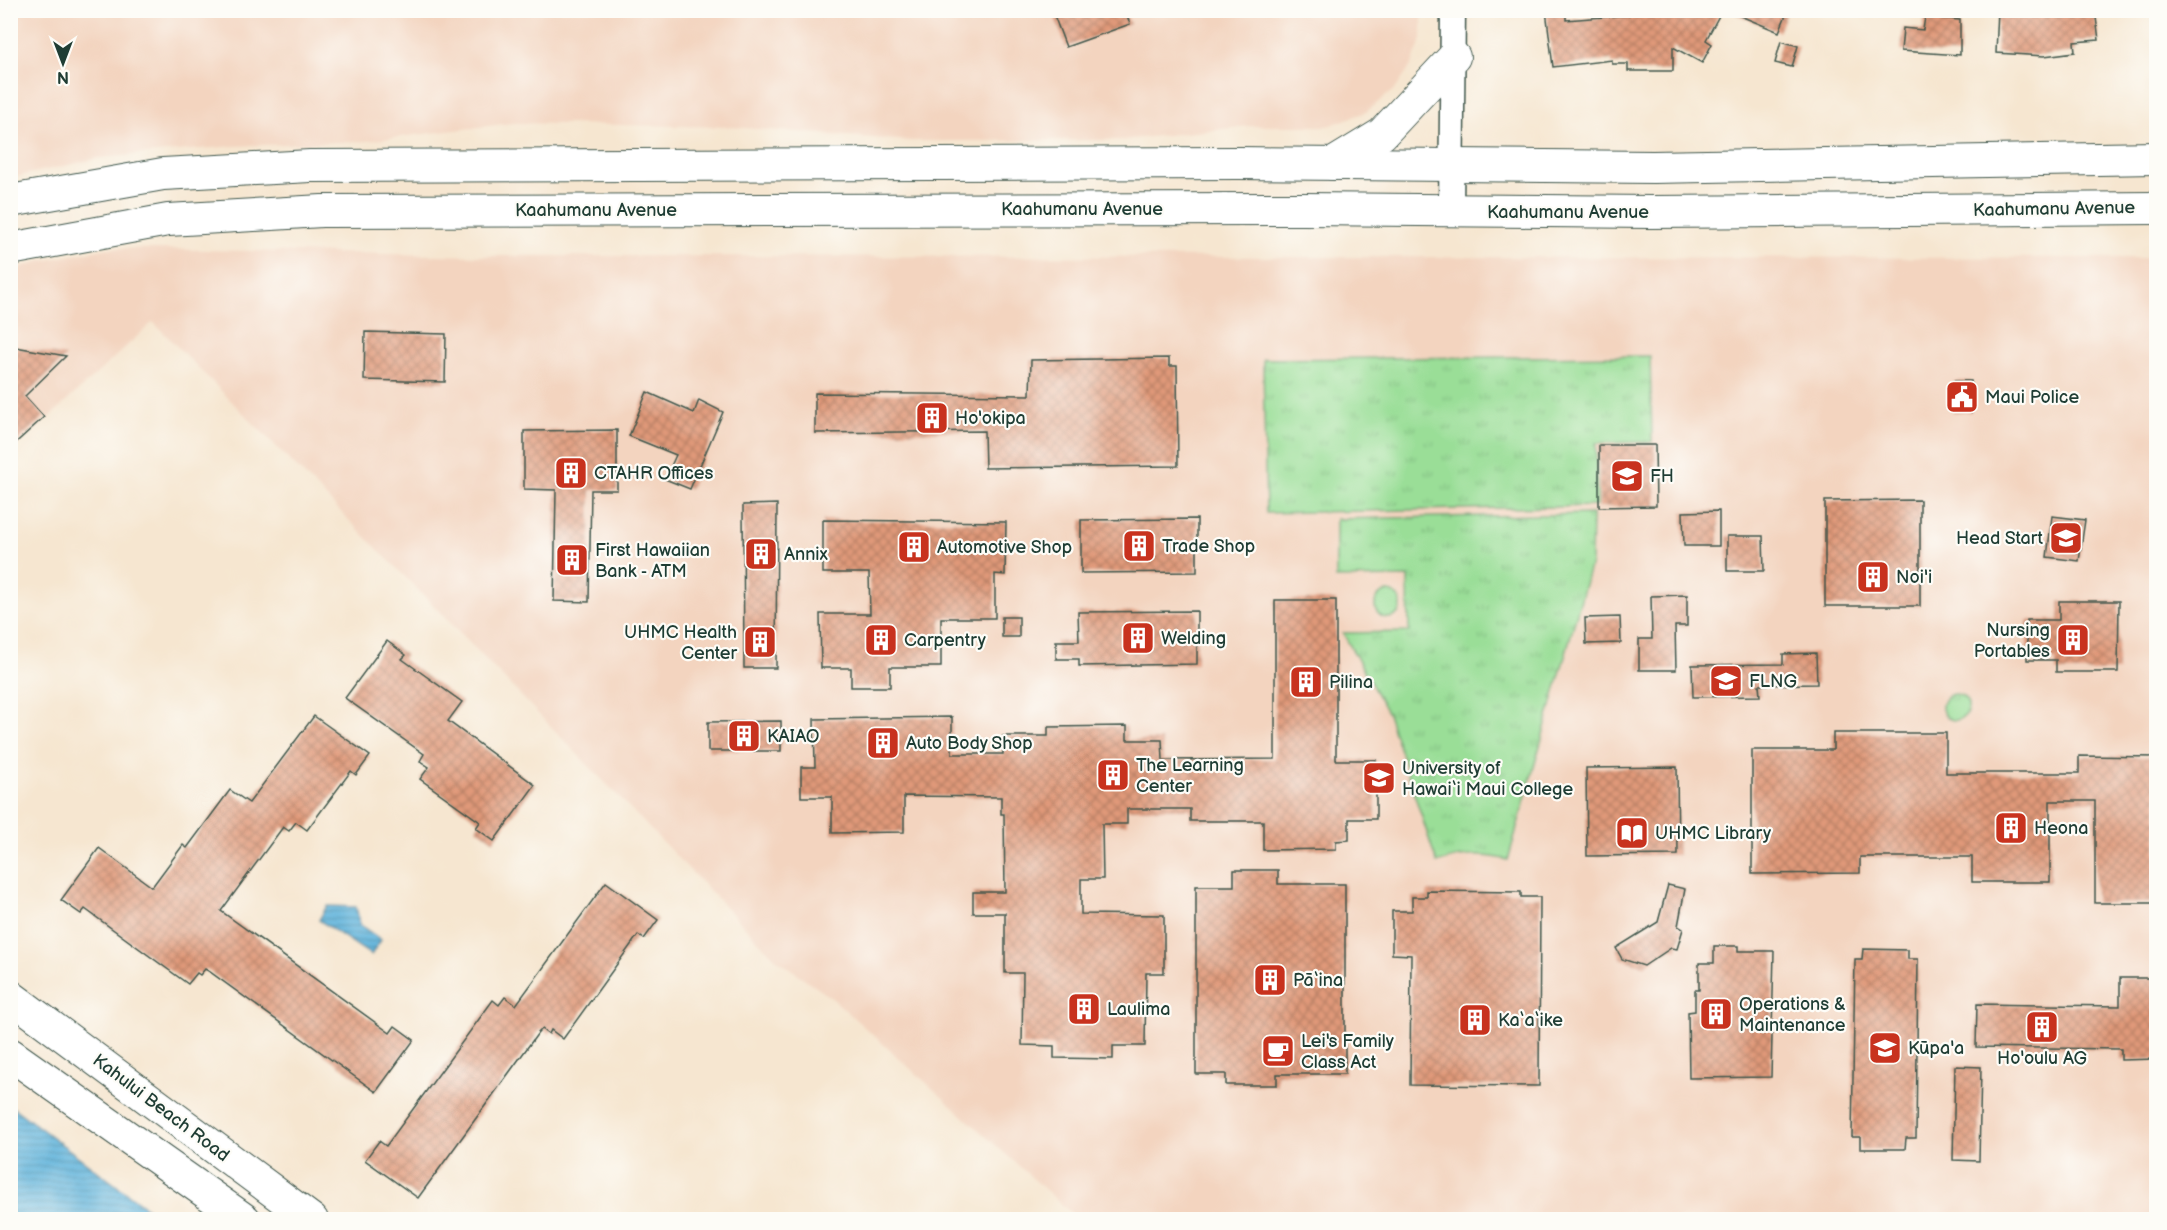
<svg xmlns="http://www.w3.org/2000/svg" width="2167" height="1230" font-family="'Balsamiq Sans',sans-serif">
<defs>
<pattern id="grass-tufts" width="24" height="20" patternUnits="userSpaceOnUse" patternTransform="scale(1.5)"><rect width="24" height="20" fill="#9ade97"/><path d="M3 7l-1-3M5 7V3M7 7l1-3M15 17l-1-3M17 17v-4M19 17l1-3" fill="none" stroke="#84bf83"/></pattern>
<pattern id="water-rules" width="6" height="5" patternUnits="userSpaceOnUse" patternTransform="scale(1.5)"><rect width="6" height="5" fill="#60b4dc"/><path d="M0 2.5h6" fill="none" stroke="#4f94b3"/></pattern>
<pattern id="building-cross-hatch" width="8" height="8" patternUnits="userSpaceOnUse" patternTransform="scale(1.5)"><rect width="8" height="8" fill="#e09979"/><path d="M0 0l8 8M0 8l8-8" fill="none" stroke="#b57e64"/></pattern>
</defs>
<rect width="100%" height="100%" fill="#fdfcf7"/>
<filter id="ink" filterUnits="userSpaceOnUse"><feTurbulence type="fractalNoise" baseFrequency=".0167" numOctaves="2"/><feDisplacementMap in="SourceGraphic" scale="12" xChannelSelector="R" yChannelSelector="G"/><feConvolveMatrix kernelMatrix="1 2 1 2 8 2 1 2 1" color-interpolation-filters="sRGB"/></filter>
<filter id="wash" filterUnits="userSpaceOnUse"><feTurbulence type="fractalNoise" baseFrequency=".008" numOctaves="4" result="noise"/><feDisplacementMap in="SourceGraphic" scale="24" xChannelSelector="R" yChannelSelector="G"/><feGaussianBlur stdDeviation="1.35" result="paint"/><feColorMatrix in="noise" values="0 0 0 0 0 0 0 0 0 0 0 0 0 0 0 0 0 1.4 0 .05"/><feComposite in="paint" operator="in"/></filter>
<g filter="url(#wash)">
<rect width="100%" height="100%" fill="#f6e6d0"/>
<g fill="#f3d4bf">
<path d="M 1422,10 L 1422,39 L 1412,64 L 1397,87 L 1366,112 L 1328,126 L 1250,126 L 1122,140 L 912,141 L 732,127 L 512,123 L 367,141 L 235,146 L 99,158 L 11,178 L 10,11 Z"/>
<path d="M 109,248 L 478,256 L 2156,258 L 2156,1219 L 1078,1219 L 833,999 L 774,957 L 428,600 L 153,322 L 11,452 L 11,270 L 37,262 Z"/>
</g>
<g fill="url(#grass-tufts)" stroke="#5c8e66" stroke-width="1.5">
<path d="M 1650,356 L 1652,442 L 1596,443 L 1597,506 L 1266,513 L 1263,359 Z"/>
<path d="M 1592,514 L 1591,563 L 1508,860 C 1482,854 1463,854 1437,863 L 1388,714 L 1343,633 L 1409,632 L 1408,577 L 1336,578 L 1336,519 Z"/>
<circle cx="1955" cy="707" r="13"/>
</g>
<circle fill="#9ade97" stroke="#5c8e66" stroke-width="1.5" cx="1388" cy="605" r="13"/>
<g fill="url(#water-rules)" stroke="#407888" stroke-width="1.5">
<path d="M 327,906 L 356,907 L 360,925 L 381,940 L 371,955 L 319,920 Z"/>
<path d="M 11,1106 L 161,1219 L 11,1219 Z"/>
</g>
<g id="blocks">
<g fill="url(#building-cross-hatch)">
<path d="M 1052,10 L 1125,10 L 1130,24 L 1066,47 Z"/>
<path d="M 1546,10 L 1566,10 L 1566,20 L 1629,15 L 1629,10 L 1722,10 L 1706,40 L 1712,44 L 1702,63 L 1673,47 L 1673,71 L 1628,71 L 1628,64 L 1612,64 L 1612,60 L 1553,67 Z"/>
<path d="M 1726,10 L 1788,10 L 1779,32 Z"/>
<path d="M 1998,10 L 2095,10 L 2099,40 L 2074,42 L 2075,52 L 2044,56 L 1996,53 Z"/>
<path d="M 1925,17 L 1960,20 L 1960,55 L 1901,51 L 1903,28 L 1923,30 Z"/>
<path d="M 1781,41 L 1798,46 L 1792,67 L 1775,63 Z"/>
<path d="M 365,332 L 446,334 L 445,382 L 364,380 Z"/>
<path d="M 10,346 L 66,356 L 25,396 L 44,417 L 10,448 Z"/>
<path d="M 1169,358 L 1169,366 L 1177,366 L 1178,466 L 985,468 L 984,431 L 815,433 L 815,393 L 1030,395 L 1031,360 Z"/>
<rect x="1953" y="381" width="18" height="31"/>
<path d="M 647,392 L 694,413 L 699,400 L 723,412 L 690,489 L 665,479 L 676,455 L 629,436 Z"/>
<path d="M 617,430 L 617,490 L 591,490 L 589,602 L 554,601 L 556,490 L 524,489 L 524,431 Z"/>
<path d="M 1599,445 L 1655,445 L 1656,506 L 1599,507 Z"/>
<path d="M 1920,500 L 1920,606 L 1825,606 L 1825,501 Z"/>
<path d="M 777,504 L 776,668 L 744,668 L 743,505 Z"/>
<path d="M 1719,511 L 1719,546 L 1684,546 L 1683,512 Z"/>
<path d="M 2052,516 L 2085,520 L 2079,561 L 2047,557 Z"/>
<path d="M 1197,519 L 1197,572 L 1081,573 L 1081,520 Z"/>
<path d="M 823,520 L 1006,522 L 1005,575 L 995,574 L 995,618 L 941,618 L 941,667 L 890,667 L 890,687 L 851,687 L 851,668 L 821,668 L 820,614 L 870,614 L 869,573 L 823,573 Z"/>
<path d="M 1727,536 L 1763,536 L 1764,571 L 1727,571 Z"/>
<path d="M 1687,595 L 1687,626 L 1675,626 L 1676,670 L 1639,670 L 1639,639 L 1652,639 L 1651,596 Z"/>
<path d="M 1275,600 L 1336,600 L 1336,760 L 1376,760 L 1376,819 L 1349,819 L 1349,840 L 1336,841 L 1336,849 L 1263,850 L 1263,821 L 1190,821 L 1190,809 L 1127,809 L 1127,824 L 1102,824 L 1103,879 L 1081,879 L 1081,914 L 1164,915 L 1164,973 L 1146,973 L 1145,1046 L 1113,1046 L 1113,1059 L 1054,1058 L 1054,1046 L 1022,1045 L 1023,973 L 1005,973 L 1005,913 L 973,913 L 973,892 L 1005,892 L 1004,814 L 1001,814 L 1001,797 L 904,796 L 904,832 L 832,833 L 832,797 L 801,797 L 801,767 L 815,767 L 814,719 L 952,717 L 952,754 L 1003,754 L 1003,736 L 1048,736 L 1048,727 L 1127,726 L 1127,740 L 1162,740 L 1163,760 L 1275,759 Z"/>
<path d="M 2059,601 L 2119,601 L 2118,672 L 2056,672 L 2056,660 L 2027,660 L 2027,620 L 2059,620 Z"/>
<path d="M 1197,611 L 1197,664 L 1079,666 L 1079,659 L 1056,659 L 1056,641 L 1079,641 L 1078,612 Z"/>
<rect x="1002" y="617" width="17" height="20"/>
<path d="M 1620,617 L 1621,643 L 1586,644 L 1585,618 Z"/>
<path d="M 387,641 L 406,655 L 402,659 L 462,702 L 448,721 L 535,785 L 494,841 L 476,828 L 480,822 L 420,779 L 429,767 L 420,761 L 424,754 L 345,698 Z"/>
<path d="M 1816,653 L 1817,684 L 1759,685 L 1760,696 L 1693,697 L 1692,665 L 1783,664 L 1783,654 Z"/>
<path d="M 314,716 L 370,756 L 356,775 L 351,771 L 307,830 L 296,822 L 289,831 L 283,827 L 221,911 L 390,1033 L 395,1026 L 414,1040 L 376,1092 L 210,972 L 205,969 L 200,975 L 197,973 L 188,984 L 85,909 L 81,914 L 61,900 L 99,848 L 152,887 L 183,845 L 187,848 L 230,790 L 249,803 Z"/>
<path d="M 781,721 L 781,751 L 708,751 L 708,722 Z"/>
<path d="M 1833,733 L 1946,733 L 1946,773 L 2079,773 L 2079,756 L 2157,757 L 2157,903 L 2095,903 L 2095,801 L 2050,801 L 2050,882 L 1972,882 L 1972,857 L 1860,857 L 1860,873 L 1752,874 L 1752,750 L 1833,750 Z"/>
<path d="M 1677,767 L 1678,855 L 1587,856 L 1586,768 Z"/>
<path d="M 1234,870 L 1278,870 L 1278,884 L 1345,884 L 1345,1074 L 1277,1074 L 1277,1085 L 1226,1085 L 1226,1074 L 1196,1074 L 1196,886 L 1234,886 Z"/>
<path d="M 606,882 L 658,920 L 644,939 L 638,935 L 563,1039 L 551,1030 L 549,1034 L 542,1029 L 538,1033 L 418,1198 L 365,1160 L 379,1141 L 386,1146 L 493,1000 L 499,1005 L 505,997 L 516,1005 Z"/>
<path d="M 1668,885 L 1685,889 L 1678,926 L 1683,929 L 1677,949 L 1671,948 L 1644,966 L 1622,959 L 1616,948 L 1658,922 Z"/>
<path d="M 1427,891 L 1521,892 L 1521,897 L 1540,897 L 1539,1086 L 1410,1085 L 1411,955 L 1392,954 L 1392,911 L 1412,911 L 1412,897 L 1427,897 Z"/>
<path d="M 1714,946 L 1738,946 L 1738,951 L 1774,951 L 1771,1077 L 1689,1078 L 1688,1012 L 1695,1011 L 1695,990 L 1699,990 L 1699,963 L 1714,963 Z"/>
<path d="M 1863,949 L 1908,950 L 1908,959 L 1918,959 L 1916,1138 L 1906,1138 L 1905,1149 L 1860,1149 L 1860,1137 L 1852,1137 L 1855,959 L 1862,959 Z"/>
<path d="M 2120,978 L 2157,978 L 2157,1059 L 2121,1060 L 2121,1049 L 1976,1047 L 1977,1004 L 2120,1006 Z"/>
<path d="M 1955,1066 L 1981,1067 L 1979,1161 L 1953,1160 Z"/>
</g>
</g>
</g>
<g filter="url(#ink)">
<use href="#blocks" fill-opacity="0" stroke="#3f564b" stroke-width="1.5"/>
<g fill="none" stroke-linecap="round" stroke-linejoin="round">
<g stroke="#3f564b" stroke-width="27">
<path id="minor" d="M 1451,211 L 1453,10"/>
</g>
<g stroke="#3f564b" stroke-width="34">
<g id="major">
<path d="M 1333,164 L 1382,134 L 1454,57"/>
<path d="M 10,201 L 163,174 L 310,166 L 1239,163 L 1653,167 L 2156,158"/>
<path d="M 10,249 L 168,220 L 322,211 L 1303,209 L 1651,212 L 2156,208"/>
<path d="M 10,996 L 312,1220"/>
<path d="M 10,1054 L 245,1220"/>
</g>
</g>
<use href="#minor" stroke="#fff" stroke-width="24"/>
<use href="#major" stroke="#fff" stroke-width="32"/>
</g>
</g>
<defs>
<g id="civic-square" transform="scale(1.725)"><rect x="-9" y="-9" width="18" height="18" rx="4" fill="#c8321e" stroke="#fdfcf7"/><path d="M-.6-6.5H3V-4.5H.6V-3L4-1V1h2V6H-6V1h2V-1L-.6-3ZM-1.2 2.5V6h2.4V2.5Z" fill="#fff"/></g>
<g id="building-square" transform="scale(1.725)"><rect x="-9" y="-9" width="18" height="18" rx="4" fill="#c8321e" stroke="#fdfcf7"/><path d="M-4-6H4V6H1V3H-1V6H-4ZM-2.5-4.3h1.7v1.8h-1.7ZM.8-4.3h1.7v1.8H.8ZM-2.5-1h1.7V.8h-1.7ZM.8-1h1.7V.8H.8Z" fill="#fff"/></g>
<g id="university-square" transform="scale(1.725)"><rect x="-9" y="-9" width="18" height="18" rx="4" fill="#c8321e" stroke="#fdfcf7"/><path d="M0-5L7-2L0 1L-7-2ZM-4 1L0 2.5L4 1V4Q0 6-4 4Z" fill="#fff"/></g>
<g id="library-square" transform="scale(1.725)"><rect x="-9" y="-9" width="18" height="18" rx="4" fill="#c8321e" stroke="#fdfcf7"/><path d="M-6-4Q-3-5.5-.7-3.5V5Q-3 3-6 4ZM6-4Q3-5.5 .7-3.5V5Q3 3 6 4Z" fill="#fff"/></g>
<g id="cafe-square" transform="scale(1.725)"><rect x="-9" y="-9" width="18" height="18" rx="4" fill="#c8321e" stroke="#fdfcf7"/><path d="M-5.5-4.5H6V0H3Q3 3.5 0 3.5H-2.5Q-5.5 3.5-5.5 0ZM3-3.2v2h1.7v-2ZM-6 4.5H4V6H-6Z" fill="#fff"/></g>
</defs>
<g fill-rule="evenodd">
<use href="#civic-square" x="1962" y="397"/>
<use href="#building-square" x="932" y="418"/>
<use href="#building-square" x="571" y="473"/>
<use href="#university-square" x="1627" y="476"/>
<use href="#university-square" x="2066" y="538"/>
<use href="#building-square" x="1139" y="546"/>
<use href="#building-square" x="914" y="547"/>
<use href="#building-square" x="761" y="554"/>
<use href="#building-square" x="572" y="560"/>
<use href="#building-square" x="1873" y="577"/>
<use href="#building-square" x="1138" y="638"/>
<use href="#building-square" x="881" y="640"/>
<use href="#building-square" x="2073" y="640"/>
<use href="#building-square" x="760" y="642"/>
<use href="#university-square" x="1726" y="681"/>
<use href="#building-square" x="1306" y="682"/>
<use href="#building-square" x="744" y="736"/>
<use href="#building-square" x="883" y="743"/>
<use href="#building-square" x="1113" y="775"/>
<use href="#university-square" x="1379" y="778"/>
<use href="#building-square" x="2011" y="828"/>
<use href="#library-square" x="1632" y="833"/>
<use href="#building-square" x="1270" y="980"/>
<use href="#building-square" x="1084" y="1009"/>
<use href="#building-square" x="1716" y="1014"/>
<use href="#building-square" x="1475" y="1020"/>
<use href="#building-square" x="2042" y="1027"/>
<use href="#university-square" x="1885" y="1048"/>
<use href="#cafe-square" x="1278" y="1051"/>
</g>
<g text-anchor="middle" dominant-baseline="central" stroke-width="4.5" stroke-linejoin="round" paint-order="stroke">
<g font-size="18" fill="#1f3d34" stroke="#fdfcf7">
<text x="1082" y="209">Kaahumanu Avenue</text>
<text transform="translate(2054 209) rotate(-1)">Kaahumanu Avenue</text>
<text x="596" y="210">Kaahumanu Avenue</text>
<text x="1568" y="212">Kaahumanu Avenue</text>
<text transform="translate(161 1108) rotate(37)">Kahului Beach Road</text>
</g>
<g font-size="18" fill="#1f3d34" stroke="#fdfcf7" text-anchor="start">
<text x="1985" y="397">Maui Police</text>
<text x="955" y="418">Ho'okipa</text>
<text x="594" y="473">CTAHR Offices</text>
<text x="1650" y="476">FH</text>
<text x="2043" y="538" text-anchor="end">Head Start</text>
<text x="1162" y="546">Trade Shop</text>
<text x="937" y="547">Automotive Shop</text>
<text x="595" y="550">First Hawaiian<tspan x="595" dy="21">Bank - ATM</tspan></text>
<text x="784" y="554">Annix</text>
<text x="1896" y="577">Noi'i</text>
<text x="2050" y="630" text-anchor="end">Nursing<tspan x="2050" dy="21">Portables</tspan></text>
<text x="737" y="632" text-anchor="end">UHMC Health<tspan x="737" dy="21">Center</tspan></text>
<text x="1161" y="638">Welding</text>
<text x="904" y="640">Carpentry</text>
<text x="1749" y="681">FLNG</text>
<text x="1329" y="682">Pilina</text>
<text x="767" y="736">KAIAO</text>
<text x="906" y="743">Auto Body Shop</text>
<text x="1136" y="765">The Learning<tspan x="1136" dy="21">Center</tspan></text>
<text x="1402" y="768">University of<tspan x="1402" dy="21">Hawai‘i Maui College</tspan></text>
<text x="2034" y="828">Heona</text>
<text x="1655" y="833">UHMC Library</text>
<text x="1293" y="980">Pā‘ina</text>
<text x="1739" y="1004">Operations &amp;<tspan x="1739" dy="21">Maintenance</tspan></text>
<text x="1107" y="1009">Laulima</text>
<text x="1498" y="1020">Ka‘a‘ike</text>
<text x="1301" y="1041">Lei's Family<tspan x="1301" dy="21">Class Act</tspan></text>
<text x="1908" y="1048">Kūpa'a</text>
<text x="2042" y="1058" text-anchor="middle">Ho'oulu AG</text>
</g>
</g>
<rect width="2167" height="1230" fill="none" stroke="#fdfcf7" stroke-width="36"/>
<g transform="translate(63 63) rotate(180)" stroke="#fdfcf7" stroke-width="4.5" paint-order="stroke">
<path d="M0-4.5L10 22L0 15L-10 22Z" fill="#1f3d34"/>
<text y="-9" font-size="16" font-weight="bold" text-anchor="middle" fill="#1f3d34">N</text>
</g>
</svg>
